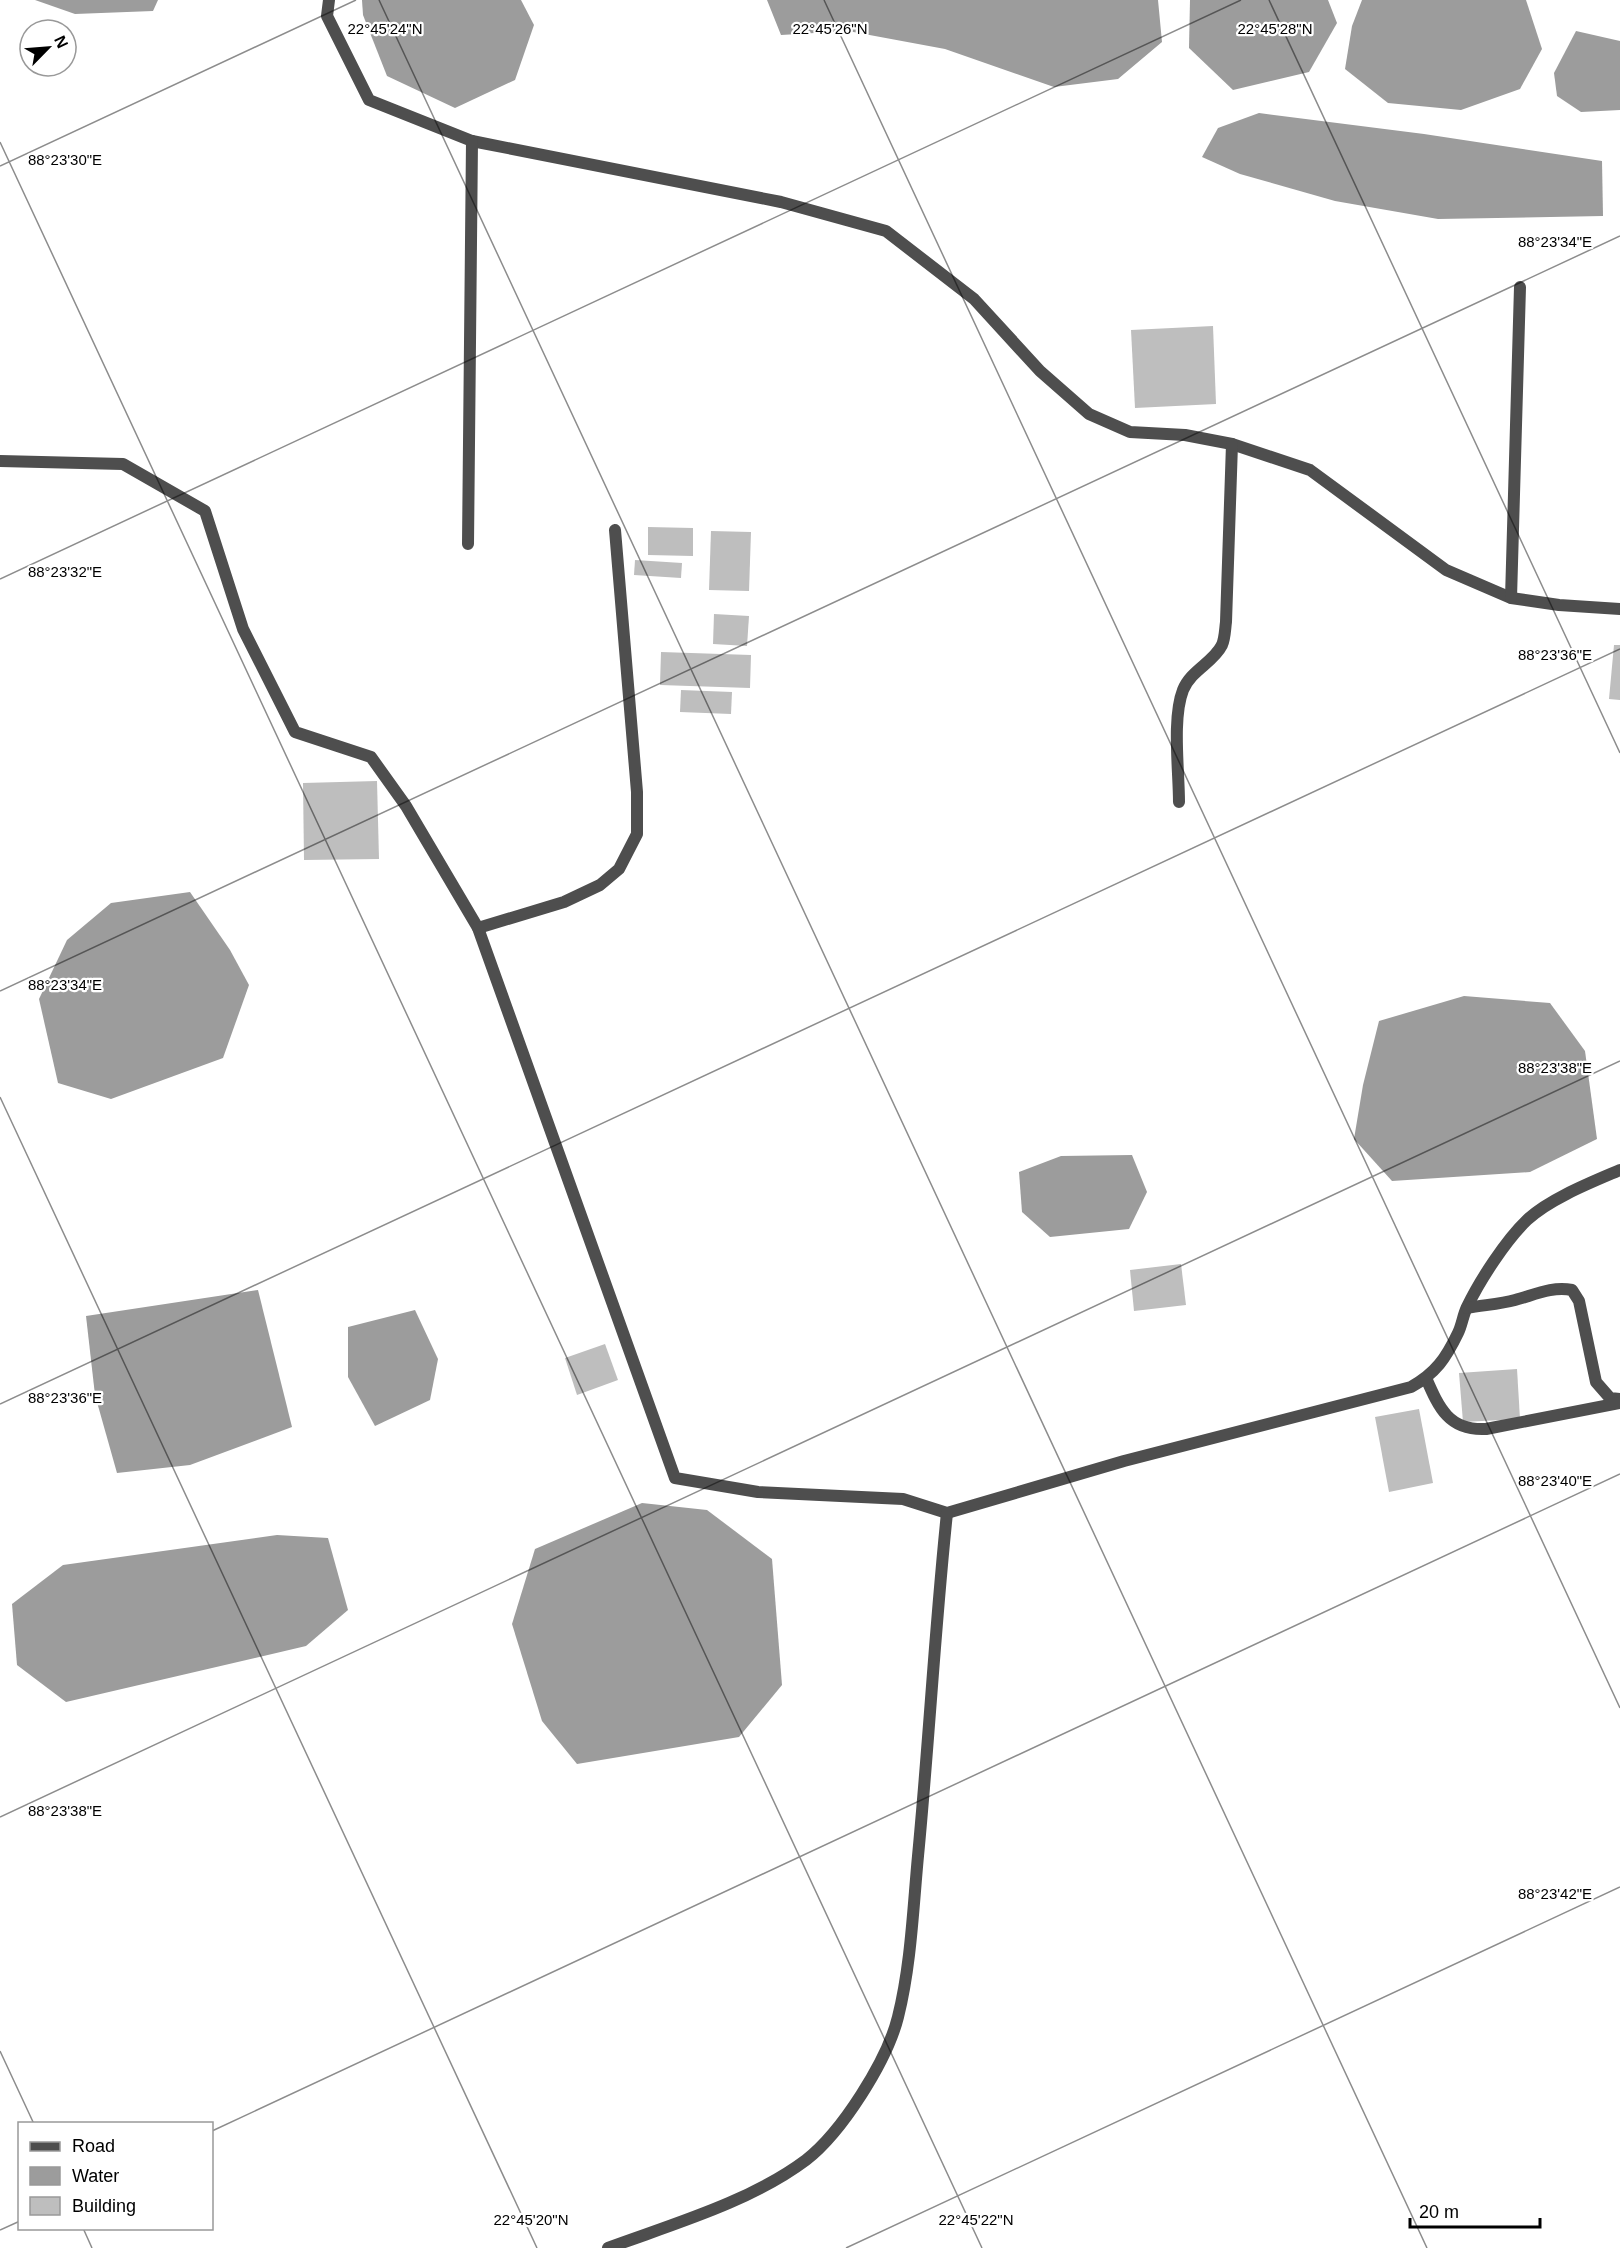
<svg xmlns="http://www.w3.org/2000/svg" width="1620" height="2248" font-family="Arial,sans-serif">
<rect width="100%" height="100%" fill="#fff"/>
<g fill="#9c9c9c">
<path d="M 35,0 L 158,0 L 153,11 L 75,14 Z"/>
<path d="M 362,0 L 521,0 L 534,25 L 515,80 L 455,108 L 387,76 L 363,15 Z"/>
<path d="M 767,0 L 1158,0 L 1162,42 L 1118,79 L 1054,87 L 945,49 L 848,31 L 781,35 Z"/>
<path d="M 1190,0 L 1328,0 L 1337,23 L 1309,72 L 1233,90 L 1189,48 Z"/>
<path d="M 1362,0 L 1526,0 L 1542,49 L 1520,89 L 1461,110 L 1388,103 L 1345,69 L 1352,26 Z"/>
<path d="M 1576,31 L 1620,41 L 1620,110 L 1581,112 L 1557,96 L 1554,73 Z"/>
<path d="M 1259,113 L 1424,134 L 1602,161 L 1603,216 L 1438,219 L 1335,201 L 1240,174 L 1202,157 L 1218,128 Z"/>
<path d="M 190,892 L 230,950 L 249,985 L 223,1058 L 111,1099 L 58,1083 L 39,999 L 67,940 L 111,903 Z"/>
<path d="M 1464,996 L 1550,1003 L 1585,1051 L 1597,1139 L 1530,1172 L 1392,1181 L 1354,1139 L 1363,1085 L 1379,1021 Z"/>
<path d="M 1132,1155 L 1147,1192 L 1129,1229 L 1050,1237 L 1022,1212 L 1019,1172 L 1061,1156 Z"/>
<path d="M 258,1290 L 292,1427 L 190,1465 L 117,1473 L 95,1395 L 86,1316 Z"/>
<path d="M 415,1310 L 438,1359 L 430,1400 L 375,1426 L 348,1377 L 348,1327 Z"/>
<path d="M 642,1503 L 707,1510 L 772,1559 L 782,1685 L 739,1737 L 577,1764 L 542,1721 L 512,1624 L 535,1549 Z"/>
<path d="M 277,1535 L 328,1538 L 348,1610 L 306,1646 L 66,1702 L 17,1665 L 12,1604 L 63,1565 Z"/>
</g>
<g fill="#bebebe">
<path d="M 1213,326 L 1216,404 L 1135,408 L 1131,330 Z"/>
<path d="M 648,527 L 693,528 L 693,556 L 648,555 Z"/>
<path d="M 711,531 L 751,532 L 749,591 L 709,590 Z"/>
<path d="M 635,560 L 682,563 L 681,578 L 634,575 Z"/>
<path d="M 714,614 L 749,616 L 747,646 L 713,644 Z"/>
<path d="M 1614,645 L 1620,645 L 1620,700 L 1609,699 Z"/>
<path d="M 661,652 L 751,655 L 750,688 L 660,685 Z"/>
<path d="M 681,690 L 732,692 L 731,714 L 680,712 Z"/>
<path d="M 377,781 L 379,859 L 304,860 L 303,783 Z"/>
<path d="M 1181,1264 L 1186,1305 L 1134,1311 L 1130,1270 Z"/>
<path d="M 605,1344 L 618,1380 L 577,1395 L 565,1358 Z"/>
<path d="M 1517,1369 L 1520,1419 L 1463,1422 L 1459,1373 Z"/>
<path d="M 1419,1409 L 1433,1483 L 1389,1492 L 1375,1417 Z"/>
</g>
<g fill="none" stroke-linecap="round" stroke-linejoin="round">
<g stroke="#4e4e4e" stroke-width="12">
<path d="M 329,0 L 327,16 L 369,100 L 472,141 L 781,202 L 886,231 L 974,299 L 1040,371 L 1089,414 L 1130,432 L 1185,435 L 1232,444 L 1310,470 L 1446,570 L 1511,598 L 1559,605 L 1620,609"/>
<path d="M 0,461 L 123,464 L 205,511 L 243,629 L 295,732 L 371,757 L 406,806 L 478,928 L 675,1478 L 758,1492 L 903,1499 L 947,1513 L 1124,1461 L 1411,1387 C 1436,1373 1446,1358 1458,1333 C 1462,1325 1463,1315 1467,1307 C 1480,1280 1506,1240 1527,1220 C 1549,1199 1592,1182 1620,1170"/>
<path d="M 468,544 L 472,141"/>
<path d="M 1511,598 L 1520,287"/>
<path d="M 1179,802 C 1179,771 1172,718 1183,690 C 1191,670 1213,663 1222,645 C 1225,638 1225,629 1226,622 L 1232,444"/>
<path d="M 478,928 L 564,902 L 600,885 L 619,869 L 637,834 L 637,792 L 615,530"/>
<path d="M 1467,1308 C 1483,1305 1500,1304 1515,1300 C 1534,1295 1552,1286 1572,1290 L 1579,1301 L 1596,1382 L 1610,1398 L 1620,1399"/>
<path d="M 1426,1378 C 1439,1408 1449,1431 1486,1429 L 1620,1403"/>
<path d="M 608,2248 C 673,2224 750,2202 806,2160 C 842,2132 887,2061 898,2017 C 911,1965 913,1909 918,1856 C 929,1741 935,1627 947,1513"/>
</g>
</g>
<path fill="none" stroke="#000" stroke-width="1.5" stroke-opacity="0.45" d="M 379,0 L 1427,2248M 824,0 L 1620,1708M 1269,0 L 1620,753M 0,142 L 982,2248M 0,166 L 356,0M 0,579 L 1241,0M 0,991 L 1620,236M 0,1097 L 537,2248M 0,1404 L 1620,649M 0,1817 L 1620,1061M 0,2051 L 34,2124M 212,2131 L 1620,1474M 83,2228 L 92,2248M 0,2230 L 20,2221M 846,2248 L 1620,1887"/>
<g font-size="15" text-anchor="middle" fill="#000" stroke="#fff" stroke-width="4.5" stroke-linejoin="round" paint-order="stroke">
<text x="385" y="34">22°45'24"N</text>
<text x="830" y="34">22°45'26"N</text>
<text x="1275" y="34">22°45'28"N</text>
<text x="65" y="165">88°23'30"E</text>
<text x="1555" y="247">88°23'34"E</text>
<text x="65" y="577">88°23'32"E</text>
<text x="1555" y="660">88°23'36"E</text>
<text x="65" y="990">88°23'34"E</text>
<text x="1555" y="1073">88°23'38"E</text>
<text x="65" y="1403">88°23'36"E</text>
<text x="1555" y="1486">88°23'40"E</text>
<text x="65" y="1816">88°23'38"E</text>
<text x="1555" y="1899">88°23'42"E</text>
<text x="531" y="2225">22°45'20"N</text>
<text x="976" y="2225">22°45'22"N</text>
</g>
<rect x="18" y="2122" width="195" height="108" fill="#ffffff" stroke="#999999" stroke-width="1.5"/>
<rect x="30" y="2142" width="30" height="9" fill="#4e4e4e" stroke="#999999" stroke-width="1.5"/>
<text x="72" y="2152" font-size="18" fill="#000000">Road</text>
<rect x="30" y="2167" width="30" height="18" fill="#9c9c9c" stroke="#999999" stroke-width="1.5"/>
<text x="72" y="2182" font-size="18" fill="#000000">Water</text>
<rect x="30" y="2197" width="30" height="18" fill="#bebebe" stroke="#999999" stroke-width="1.5"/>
<text x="72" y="2212" font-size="18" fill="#000000">Building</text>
<g transform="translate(48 48) rotate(65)"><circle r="28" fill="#ffffff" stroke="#999999" stroke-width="1.5"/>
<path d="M0-4.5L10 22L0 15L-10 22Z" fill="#000000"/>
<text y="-9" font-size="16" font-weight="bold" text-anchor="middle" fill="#000000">N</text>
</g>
<path d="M1410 2218v9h130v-9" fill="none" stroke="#000000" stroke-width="3"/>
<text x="1419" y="2218" font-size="18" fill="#000000" stroke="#ffffff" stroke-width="4.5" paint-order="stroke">20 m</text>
</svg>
